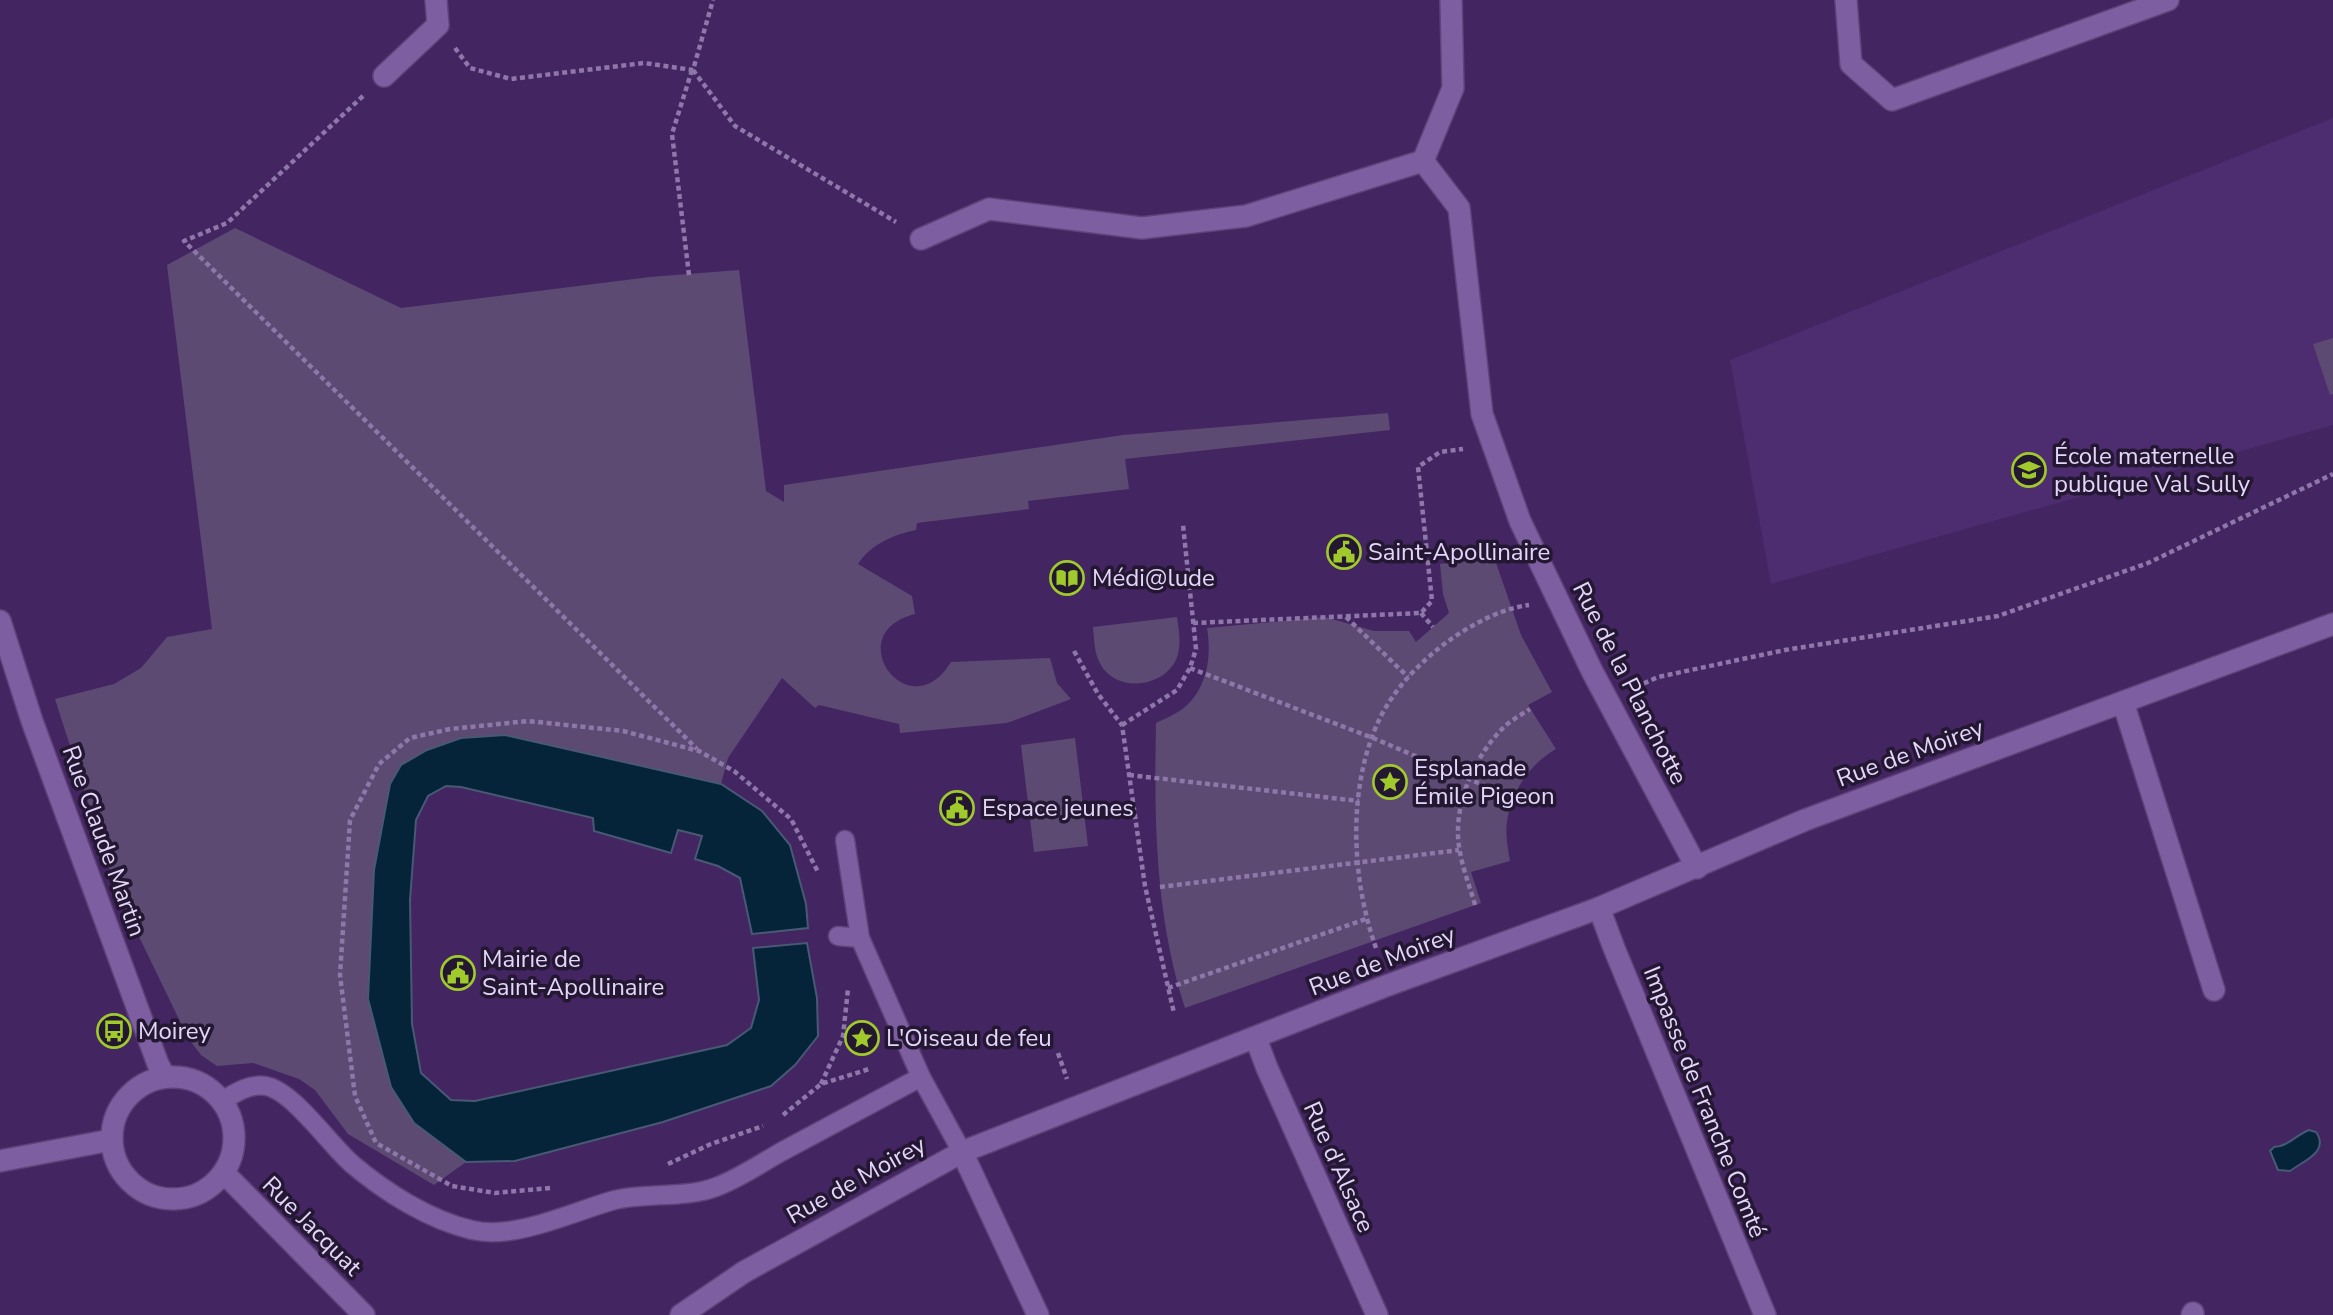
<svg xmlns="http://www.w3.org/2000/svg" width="2333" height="1315" font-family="'Nunito Sans',sans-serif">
<rect width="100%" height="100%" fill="#432562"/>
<path fill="#4d2c70" d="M 2333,118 L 2333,425 L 1771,584 L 1730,360 Z"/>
<g fill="#5c4a73">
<path d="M 235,228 L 401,308 L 650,277 L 739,270 L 766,491 L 784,502 L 784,485 L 1123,435 L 1388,413 L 1390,430 L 1125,459 L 1129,489 L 1028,501 L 1029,509 L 917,523 L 916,530 C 893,535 871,544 858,564 L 912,596 L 915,614 C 838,633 909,731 951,662 L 1050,658 L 1057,683 L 1071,699 L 1007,723 L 900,733 L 899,724 L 819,705 L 815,708 L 782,678 L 728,758 L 721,784 L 505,735 L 401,765 L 414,1123 L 466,1162 L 434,1185 L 348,1134 L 315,1090 L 299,1079 L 253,1063 L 217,1066 L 201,1055 L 188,1038 L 116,889 L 55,699 L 114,684 L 141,668 L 167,637 L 212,629 L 167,265 Z"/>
<path d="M 2333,338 L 2333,394 L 2330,395 L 2313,344 Z"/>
<path d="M 1494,557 L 1521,635 L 1552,692 L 1528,705 L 1556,749 C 1530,764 1511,791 1507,822 C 1505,834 1508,849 1510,861 L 1471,872 L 1481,903 L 1185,1008 C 1155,916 1154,819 1156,723 C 1164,719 1174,715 1181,710 C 1207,691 1212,657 1207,628 L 1325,617 L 1374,631 L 1409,631 L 1416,642 L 1449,613 L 1443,594 L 1440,564 Z"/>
<path d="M 1177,617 C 1179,631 1182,646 1176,660 C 1161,690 1111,693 1098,659 C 1094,649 1094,637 1093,627 Z"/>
<path d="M 1075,738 L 1088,846 L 1034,852 L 1021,745 Z"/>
</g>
<g fill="#05243a" stroke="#485974" stroke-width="2">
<path d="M 505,735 L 721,784 L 762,811 L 790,845 L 806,904 L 808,928 L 752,934 L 740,878 L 718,866 L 695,859 L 702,836 L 678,830 L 671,853 L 594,831 L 593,818 L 461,787 L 446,786 L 428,796 L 416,820 L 410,900 L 412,1024 L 421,1073 L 451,1100 L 475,1101 L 727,1045 L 751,1028 L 759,1000 L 753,948 L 807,943 L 817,998 L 818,1036 L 795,1065 L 771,1086 L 663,1122 L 515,1161 L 466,1162 L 414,1123 L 391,1087 L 368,999 L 374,870 L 390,784 L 401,765 L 427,750 L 461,738 Z"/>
<path d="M 2309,1130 L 2316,1132 C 2330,1152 2303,1161 2290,1171 L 2278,1170 L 2270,1151 L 2274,1147 C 2287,1147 2296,1135 2309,1130 Z"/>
</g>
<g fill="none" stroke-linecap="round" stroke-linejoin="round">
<g stroke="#5e4278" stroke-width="21">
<g id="lane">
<path d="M 845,840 L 860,938"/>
<path d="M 838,936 L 860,938 L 921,1077 L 962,1152"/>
<path d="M 222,1101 C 235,1093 250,1083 266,1086 C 293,1091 330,1145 352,1164 C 385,1192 429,1220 472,1230 C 514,1240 570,1213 611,1201 C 642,1192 685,1199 716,1187 C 738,1179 760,1164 781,1152 C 828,1127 875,1102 921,1077"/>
</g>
</g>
<g stroke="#5e4278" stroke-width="24">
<g id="street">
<path d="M 1846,0 L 1851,64 L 1892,100 L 2168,0"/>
<path d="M 384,76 L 438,25 L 436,0"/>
<path d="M 1423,161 L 1459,208 L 1482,414 L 1520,521 L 1592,671 L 1697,868"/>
<path d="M 1423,161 L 1453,88 L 1451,0"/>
<path d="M 921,239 L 989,209 L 1142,228 L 1246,216 L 1423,161"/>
<path d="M 0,621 L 32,721 L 158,1064 L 165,1077"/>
<path d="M 2123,702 L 2214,990"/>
<path d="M 1599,908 L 1614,948 L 1765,1315"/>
<path d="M 1256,1039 L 1267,1068 L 1377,1315"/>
<circle cx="173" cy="1138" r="61"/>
<path d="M 962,1152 L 1038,1315"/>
<path d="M 0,1161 L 111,1140"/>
<path d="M 224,1173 L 364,1315"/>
<path d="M 681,1315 L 744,1272 L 962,1152 L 1383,987 L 1599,908 L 1805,820 L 2333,624"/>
<path d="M 2192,1315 L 2193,1313"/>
</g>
</g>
<g stroke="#8e77a9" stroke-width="4.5" stroke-dasharray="5 3.5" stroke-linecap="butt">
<path d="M 455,48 L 470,68 L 511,79 L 644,63 L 693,70 L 713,0"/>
<path d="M 693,70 L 735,126 L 896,222"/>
<path d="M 363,96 L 227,223 L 184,241 L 697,749"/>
<path d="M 689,275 L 672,134 L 692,70"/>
<path d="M 1421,613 L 1433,627"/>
<path d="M 1346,617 L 1408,677"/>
<path d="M 1193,623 L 1421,613 L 1432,601 L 1418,467 L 1440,452 L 1463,449"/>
<path d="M 1074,651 L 1098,694 L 1122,725 L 1145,886 L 1174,1013"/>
<path d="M 1190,668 L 1373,738 L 1514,798"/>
<path d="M 1636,687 L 1658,677 L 1785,650 L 1998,616 L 2148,563 L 2333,474"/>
<path d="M 1122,725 L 1177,690 L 1190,668 L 1196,649 L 1183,525"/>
<path d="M 1129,775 L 1359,801"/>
<path d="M 1160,887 L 1459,850"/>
<path d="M 1475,905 C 1470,887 1463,870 1460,852 C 1451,809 1473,758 1503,728 C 1511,720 1521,715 1530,709"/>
<path d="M 1376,948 C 1351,878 1347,786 1380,718 C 1395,688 1420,662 1447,642 C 1471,625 1499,609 1529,605"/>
<path d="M 1168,988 L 1366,919"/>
<path d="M 1058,1053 L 1067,1079"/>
<path d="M 821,1084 L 843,1036 L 848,989"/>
<path d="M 783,1115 L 821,1084 L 869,1069"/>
<path d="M 668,1164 L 711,1144 L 763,1126"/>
<path d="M 550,1188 L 495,1193 L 452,1186 L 376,1143 L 355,1096 L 340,975 L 350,820 L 379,764 L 410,738 L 450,729 L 528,721 L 623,731 L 699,751 L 734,771 L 791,819 L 818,872"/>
</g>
<use href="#lane" stroke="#7d5fa1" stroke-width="18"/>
<use href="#street" stroke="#7d5fa1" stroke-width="21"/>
</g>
<defs>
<g id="school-ring" transform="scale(1.75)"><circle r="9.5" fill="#241732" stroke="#a0ca2c" stroke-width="1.5"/><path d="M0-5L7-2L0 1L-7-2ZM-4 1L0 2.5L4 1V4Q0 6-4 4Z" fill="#a0ca2c"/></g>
<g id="civic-ring" transform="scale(1.75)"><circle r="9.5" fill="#241732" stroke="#a0ca2c" stroke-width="1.5"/><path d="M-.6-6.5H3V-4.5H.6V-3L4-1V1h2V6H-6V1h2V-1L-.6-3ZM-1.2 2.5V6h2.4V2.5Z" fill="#a0ca2c"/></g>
<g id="library-ring" transform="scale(1.75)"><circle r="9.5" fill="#241732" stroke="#a0ca2c" stroke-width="1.5"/><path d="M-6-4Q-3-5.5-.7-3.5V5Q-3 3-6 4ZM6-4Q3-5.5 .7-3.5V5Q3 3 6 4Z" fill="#a0ca2c"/></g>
<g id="sight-ring" transform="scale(1.75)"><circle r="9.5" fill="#241732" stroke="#a0ca2c" stroke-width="1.5"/><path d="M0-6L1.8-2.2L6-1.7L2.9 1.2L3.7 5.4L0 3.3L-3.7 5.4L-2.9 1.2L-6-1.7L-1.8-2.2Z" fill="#a0ca2c"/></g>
<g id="bus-ring" transform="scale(1.75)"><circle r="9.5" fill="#241732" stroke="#a0ca2c" stroke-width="1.5"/><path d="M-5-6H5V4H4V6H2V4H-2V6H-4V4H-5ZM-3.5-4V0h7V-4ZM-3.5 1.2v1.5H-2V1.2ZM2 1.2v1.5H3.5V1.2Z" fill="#a0ca2c"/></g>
</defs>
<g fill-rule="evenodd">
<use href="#school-ring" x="2029" y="470"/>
<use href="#civic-ring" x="1344" y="552"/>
<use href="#library-ring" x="1067" y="578"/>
<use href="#sight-ring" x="1390" y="782"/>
<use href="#civic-ring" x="957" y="808"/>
<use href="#civic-ring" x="458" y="973"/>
<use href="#bus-ring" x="114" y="1031"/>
<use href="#sight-ring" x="862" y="1038"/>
</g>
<g text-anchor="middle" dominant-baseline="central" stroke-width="7" stroke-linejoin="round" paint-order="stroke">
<g font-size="24" fill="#e4d5fa" stroke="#241732" text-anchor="start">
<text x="2054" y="456">École maternelle<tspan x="2054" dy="28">publique Val Sully</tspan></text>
<text x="1368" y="552">Saint-Apollinaire</text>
<text x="1092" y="578">Médi@lude</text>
<text x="1414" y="768">Esplanade<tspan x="1414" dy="28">Émile Pigeon</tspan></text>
<text x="982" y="808">Espace jeunes</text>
<text x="482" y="959">Mairie de<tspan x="482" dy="28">Saint-Apollinaire</tspan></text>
<text x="138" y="1031">Moirey</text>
<text x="886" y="1038">L'Oiseau de feu</text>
</g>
<g font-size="24" fill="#e4d5fa" stroke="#241732">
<text transform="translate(1630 683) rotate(63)">Rue de la Planchotte</text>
<text transform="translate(1910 753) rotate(-20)">Rue de Moirey</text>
<text transform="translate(104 841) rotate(70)">Rue Claude Martin</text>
<text transform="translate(1382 961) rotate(-21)">Rue de Moirey</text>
<text transform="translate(1705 1102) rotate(68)">Impasse de Franche Comté</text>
<text transform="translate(1339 1167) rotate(66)">Rue d'Alsace</text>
<text transform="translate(856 1180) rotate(-29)">Rue de Moirey</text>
<text transform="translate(312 1226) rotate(45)">Rue Jacquat</text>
</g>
</g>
</svg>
